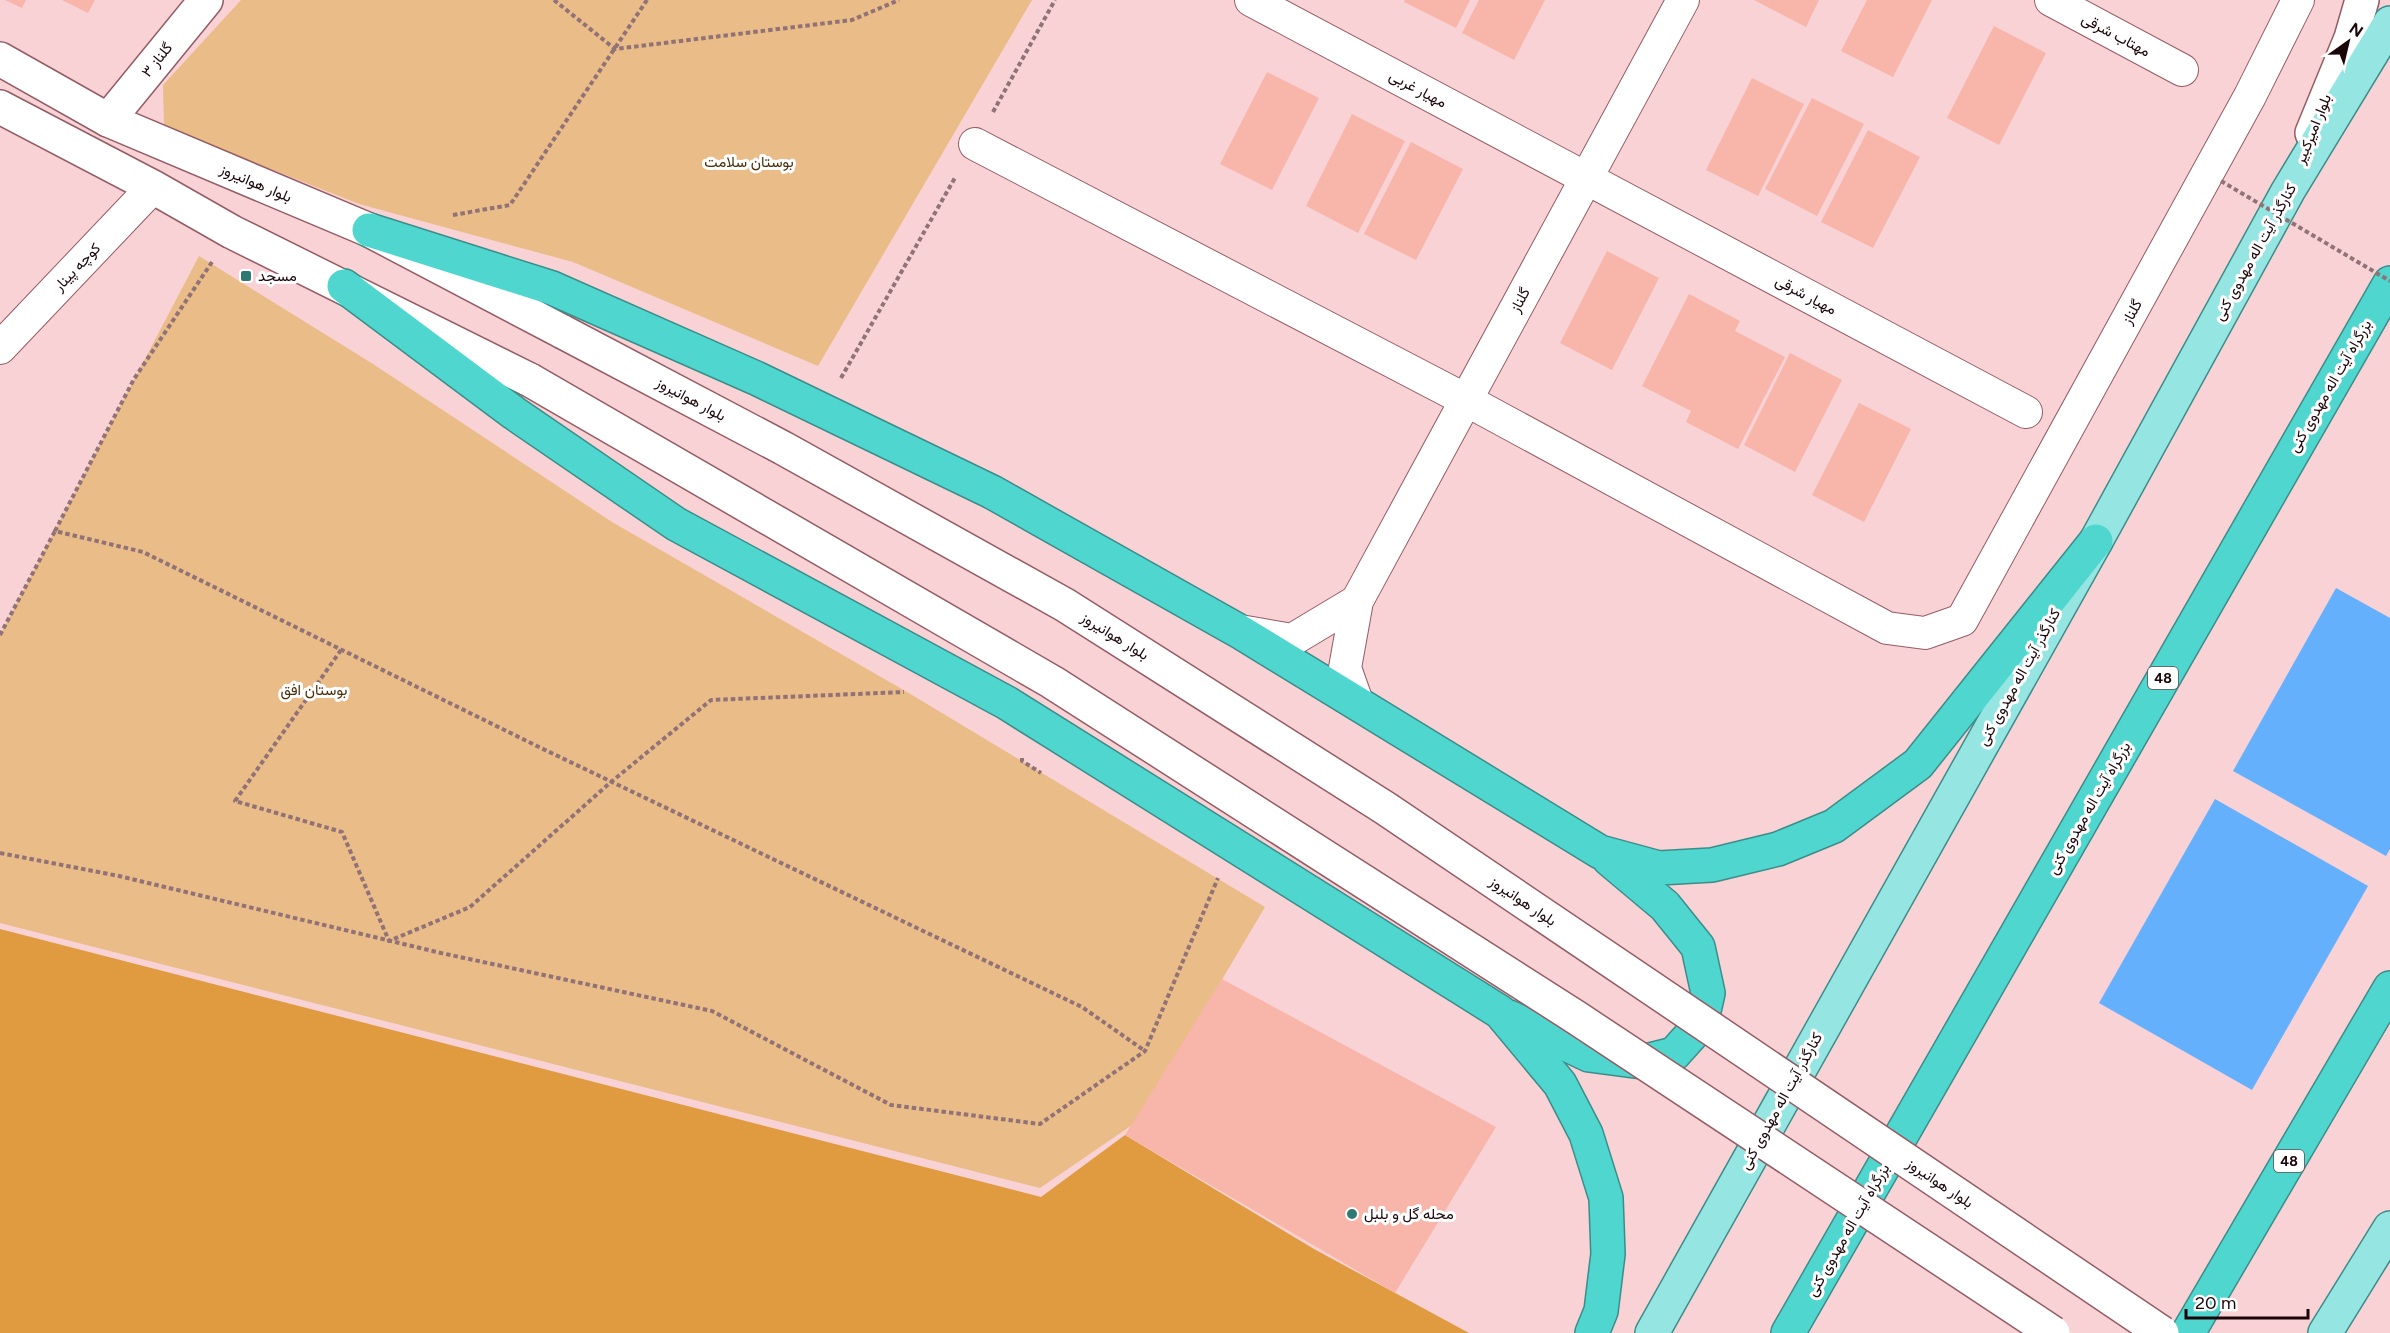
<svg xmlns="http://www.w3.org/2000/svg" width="2390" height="1333" font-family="Figtree,Vazirmatn,sans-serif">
<rect width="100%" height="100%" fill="#f9d2d6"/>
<g fill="#eabc88">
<path d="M 241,0 L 1032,0 L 818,366 L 573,262 L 359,204 L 164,127 L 163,85 Z"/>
<path d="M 199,256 L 373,364 L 612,522 L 907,692 L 1265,907 L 1138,1121 L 1040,1188 L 0,923 L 0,635 Z"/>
</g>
<path fill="#e09b40" d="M 0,929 L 1041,1197 L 1125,1135 L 1314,1249 L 1469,1333 L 0,1333 Z"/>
<g fill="#65b0fc">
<path d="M 2336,588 L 2390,618 L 2390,849 L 2386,856 L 2233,771 Z"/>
<path d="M 2215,799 L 2368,886 L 2252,1090 L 2099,1003 Z"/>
</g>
<g fill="#f8b5a9">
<path d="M 5,0 L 26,0 L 22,8 Z"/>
<path d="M 62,0 L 95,0 L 88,13 Z"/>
<path d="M 1405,0 L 1470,0 L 1456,28 L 1404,2 Z"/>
<path d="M 1479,0 L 1545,0 L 1514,60 L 1462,33 Z"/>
<path d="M 1754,0 L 1819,0 L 1806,27 Z"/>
<path d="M 1867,0 L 1932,0 L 1893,77 L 1841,51 Z"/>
<path d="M 1994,26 L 2046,53 L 1999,145 L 1947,118 Z"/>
<path d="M 1267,72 L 1319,98 L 1272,190 L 1220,164 Z"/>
<path d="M 1752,78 L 1804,104 L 1758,196 L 1706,170 Z"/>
<path d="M 1812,98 L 1864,124 L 1817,216 L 1765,189 Z"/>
<path d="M 1352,114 L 1405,141 L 1358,233 L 1306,206 Z"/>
<path d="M 1868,130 L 1920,157 L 1873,248 L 1821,222 Z"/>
<path d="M 1411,142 L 1463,169 L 1416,260 L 1364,234 Z"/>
<path d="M 1607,251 L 1659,278 L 1612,370 L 1560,343 Z"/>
<path d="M 1689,294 L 1740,321 L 1735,331 L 1785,357 L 1738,449 L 1686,422 L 1691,411 L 1642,386 Z"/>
<path d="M 1790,353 L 1842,380 L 1795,472 L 1744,445 Z"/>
<path d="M 1859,403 L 1911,429 L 1864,522 L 1812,495 Z"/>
<path d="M 1222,979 L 1496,1127 L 1395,1293 L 1125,1135 Z"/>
</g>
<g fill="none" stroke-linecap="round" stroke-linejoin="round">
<g stroke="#945c64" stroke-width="34">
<g id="street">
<path d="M 1251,0 L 2026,412"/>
<path d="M 2051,0 L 2182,70"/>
<path d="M 975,144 L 1466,400 L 1887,628 L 1925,633 L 1962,620 L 2250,96 L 2298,0"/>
<path d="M 0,348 L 153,187"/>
<path d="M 1240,631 L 1292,640 L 1357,601"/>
<path d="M 1357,702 L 1345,668 L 1357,601 L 1683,0"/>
</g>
</g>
<g stroke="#945c64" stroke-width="36">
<g id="secondary">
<path d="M 0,59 L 108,120 L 369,230 L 563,332"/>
<path d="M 0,107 L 153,187 L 232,232 L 530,380"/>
<path d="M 108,120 L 206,0"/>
<path d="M 2312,133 L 2351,38 L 2362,0"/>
</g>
</g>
<g stroke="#3c8d8a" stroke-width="36">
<g id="primary">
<path d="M 1652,1333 L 2096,541 L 2288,191 L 2390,23"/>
<path d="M 2325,1333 L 2390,1228"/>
</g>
</g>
<g stroke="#3c8d8a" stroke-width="36">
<g id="highway">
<path d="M 369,230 L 552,288 L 758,379 L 992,492 L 1237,630 L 1600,852 L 1659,868 L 1712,865 L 1778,849 L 1834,826 L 1918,764 L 2096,541"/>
<path d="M 344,286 L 514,413 L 676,524 L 1007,703 L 1500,1012 L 1560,1084 L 1586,1134 L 1606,1198 L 1608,1254 L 1601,1311 L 1592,1333"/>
<path d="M 1509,1017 L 1589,1055 L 1642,1062 L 1674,1054 L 1701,1024 L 1708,993 L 1698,947 L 1665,906 L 1609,859"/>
<path d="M 1788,1333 L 2390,283"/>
<path d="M 2188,1333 L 2390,988"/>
</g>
</g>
<g stroke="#917377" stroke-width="4" stroke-dasharray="4.5 3" stroke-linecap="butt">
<path d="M 554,0 L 615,49 L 852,20 L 899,0"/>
<path d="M 993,112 L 1055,0"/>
<path d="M 453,215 L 510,205 L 647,0"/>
<path d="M 212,262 L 134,379 L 55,531 L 143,552 L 541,748 L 1082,1007 L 1145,1051"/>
<path d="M 841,378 L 956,176"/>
<path d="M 0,635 L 55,531"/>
<path d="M 341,650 L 235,801 L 342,832 L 389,941 L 470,907 L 611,782 L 711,700 L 904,692"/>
<path d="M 1022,758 L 1022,761 L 1041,773"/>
<path d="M 0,853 L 119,876 L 441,953 L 712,1011 L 891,1105 L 1040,1124 L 1145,1051 L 1218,878"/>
</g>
<use href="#street" stroke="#fff" stroke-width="32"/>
<use href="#secondary" stroke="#fff" stroke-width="33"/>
<use href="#primary" stroke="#95e6e2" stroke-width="33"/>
<use href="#highway" stroke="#4ed6cf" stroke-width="33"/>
<g stroke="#945c64" stroke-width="36" stroke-linecap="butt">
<g id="secondary-bridge">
<path d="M 563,332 L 783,448 L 1065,605 L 1385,808 L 2162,1333"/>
<path d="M 530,380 L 1052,682 L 1577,1018 L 2053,1333"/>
</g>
</g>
<path stroke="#917377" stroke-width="4" stroke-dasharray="4.5 3" stroke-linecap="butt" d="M 2221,181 L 2390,281"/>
<use href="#secondary-bridge" stroke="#fff" stroke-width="33"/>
</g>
<g fill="#2f7873" stroke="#fefefe" stroke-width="2">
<rect x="240" y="270" width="12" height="12" rx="3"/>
<circle cx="1352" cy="1214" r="6"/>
</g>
<g text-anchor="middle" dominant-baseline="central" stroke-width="6" stroke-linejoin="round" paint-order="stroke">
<g fill="#fefefe" stroke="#5e5052" stroke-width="1.5">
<rect x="2148" y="667" width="30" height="22" rx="4.5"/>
<rect x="2274" y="1150" width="30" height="22" rx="4.5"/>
</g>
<g font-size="14" font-weight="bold" fill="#1a0509">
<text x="2163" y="678">48</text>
<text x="2289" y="1161">48</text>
</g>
<g font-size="15" fill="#1a0509" stroke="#fefefe">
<text transform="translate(2116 35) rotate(28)">مهتاب شرقی</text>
<text transform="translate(157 60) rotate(-51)">گلناز ۳</text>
<text transform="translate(1418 89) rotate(28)">مهیار غربی</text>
<text transform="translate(2313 129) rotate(-68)">بلوار امیرکبیر</text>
<text transform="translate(256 183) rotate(23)">بلوار هوانیروز</text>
<text transform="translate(2255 252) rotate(-61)">کنارگذر آیت اله مهدوی کنی</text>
<text transform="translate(77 267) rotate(-46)">کوچه پینار</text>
<text transform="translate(1806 295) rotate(28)">مهیار شرقی</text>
<text transform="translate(1520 300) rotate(-62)">گلناز</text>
<text transform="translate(2132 312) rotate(-61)">گلناز</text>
<text transform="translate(2330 386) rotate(-60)">بزرگراه آیت اله مهدوی کنی</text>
<text transform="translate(691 399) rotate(28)">بلوار هوانیروز</text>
<text transform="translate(1115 636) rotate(32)">بلوار هوانیروز</text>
<text transform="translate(2019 677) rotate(-61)">کنارگذر آیت اله مهدوی کنی</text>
<text transform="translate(2089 808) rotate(-60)">بزرگراه آیت اله مهدوی کنی</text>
<text transform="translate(1523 901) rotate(34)">بلوار هوانیروز</text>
<text transform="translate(1781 1101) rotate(-61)">کنارگذر آیت اله مهدوی کنی</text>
<text transform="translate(1940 1183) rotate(34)">بلوار هوانیروز</text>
<text transform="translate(1848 1230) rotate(-60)">بزرگراه آیت اله مهدوی کنی</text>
</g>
<g font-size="15" fill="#4b2f08" stroke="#fefefe">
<text x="749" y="162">بوستان سلامت</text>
<text x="314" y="690">بوستان افق</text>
</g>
<g font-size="15" fill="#1a0509" stroke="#fefefe" text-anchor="start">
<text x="258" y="276">مسجد</text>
<text x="1364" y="1214">محله گل و بلبل</text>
</g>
</g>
<g transform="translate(2348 42) rotate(34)" stroke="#fefefe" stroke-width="4.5" paint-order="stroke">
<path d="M0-4.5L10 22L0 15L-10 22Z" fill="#1a0509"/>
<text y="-9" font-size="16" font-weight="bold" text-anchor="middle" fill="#1a0509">N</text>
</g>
<path d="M2186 1309v9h122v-9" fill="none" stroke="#1a0509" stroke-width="3"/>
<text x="2195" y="1309" font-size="18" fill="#1a0509" stroke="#fefefe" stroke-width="4.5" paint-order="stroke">20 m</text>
</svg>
